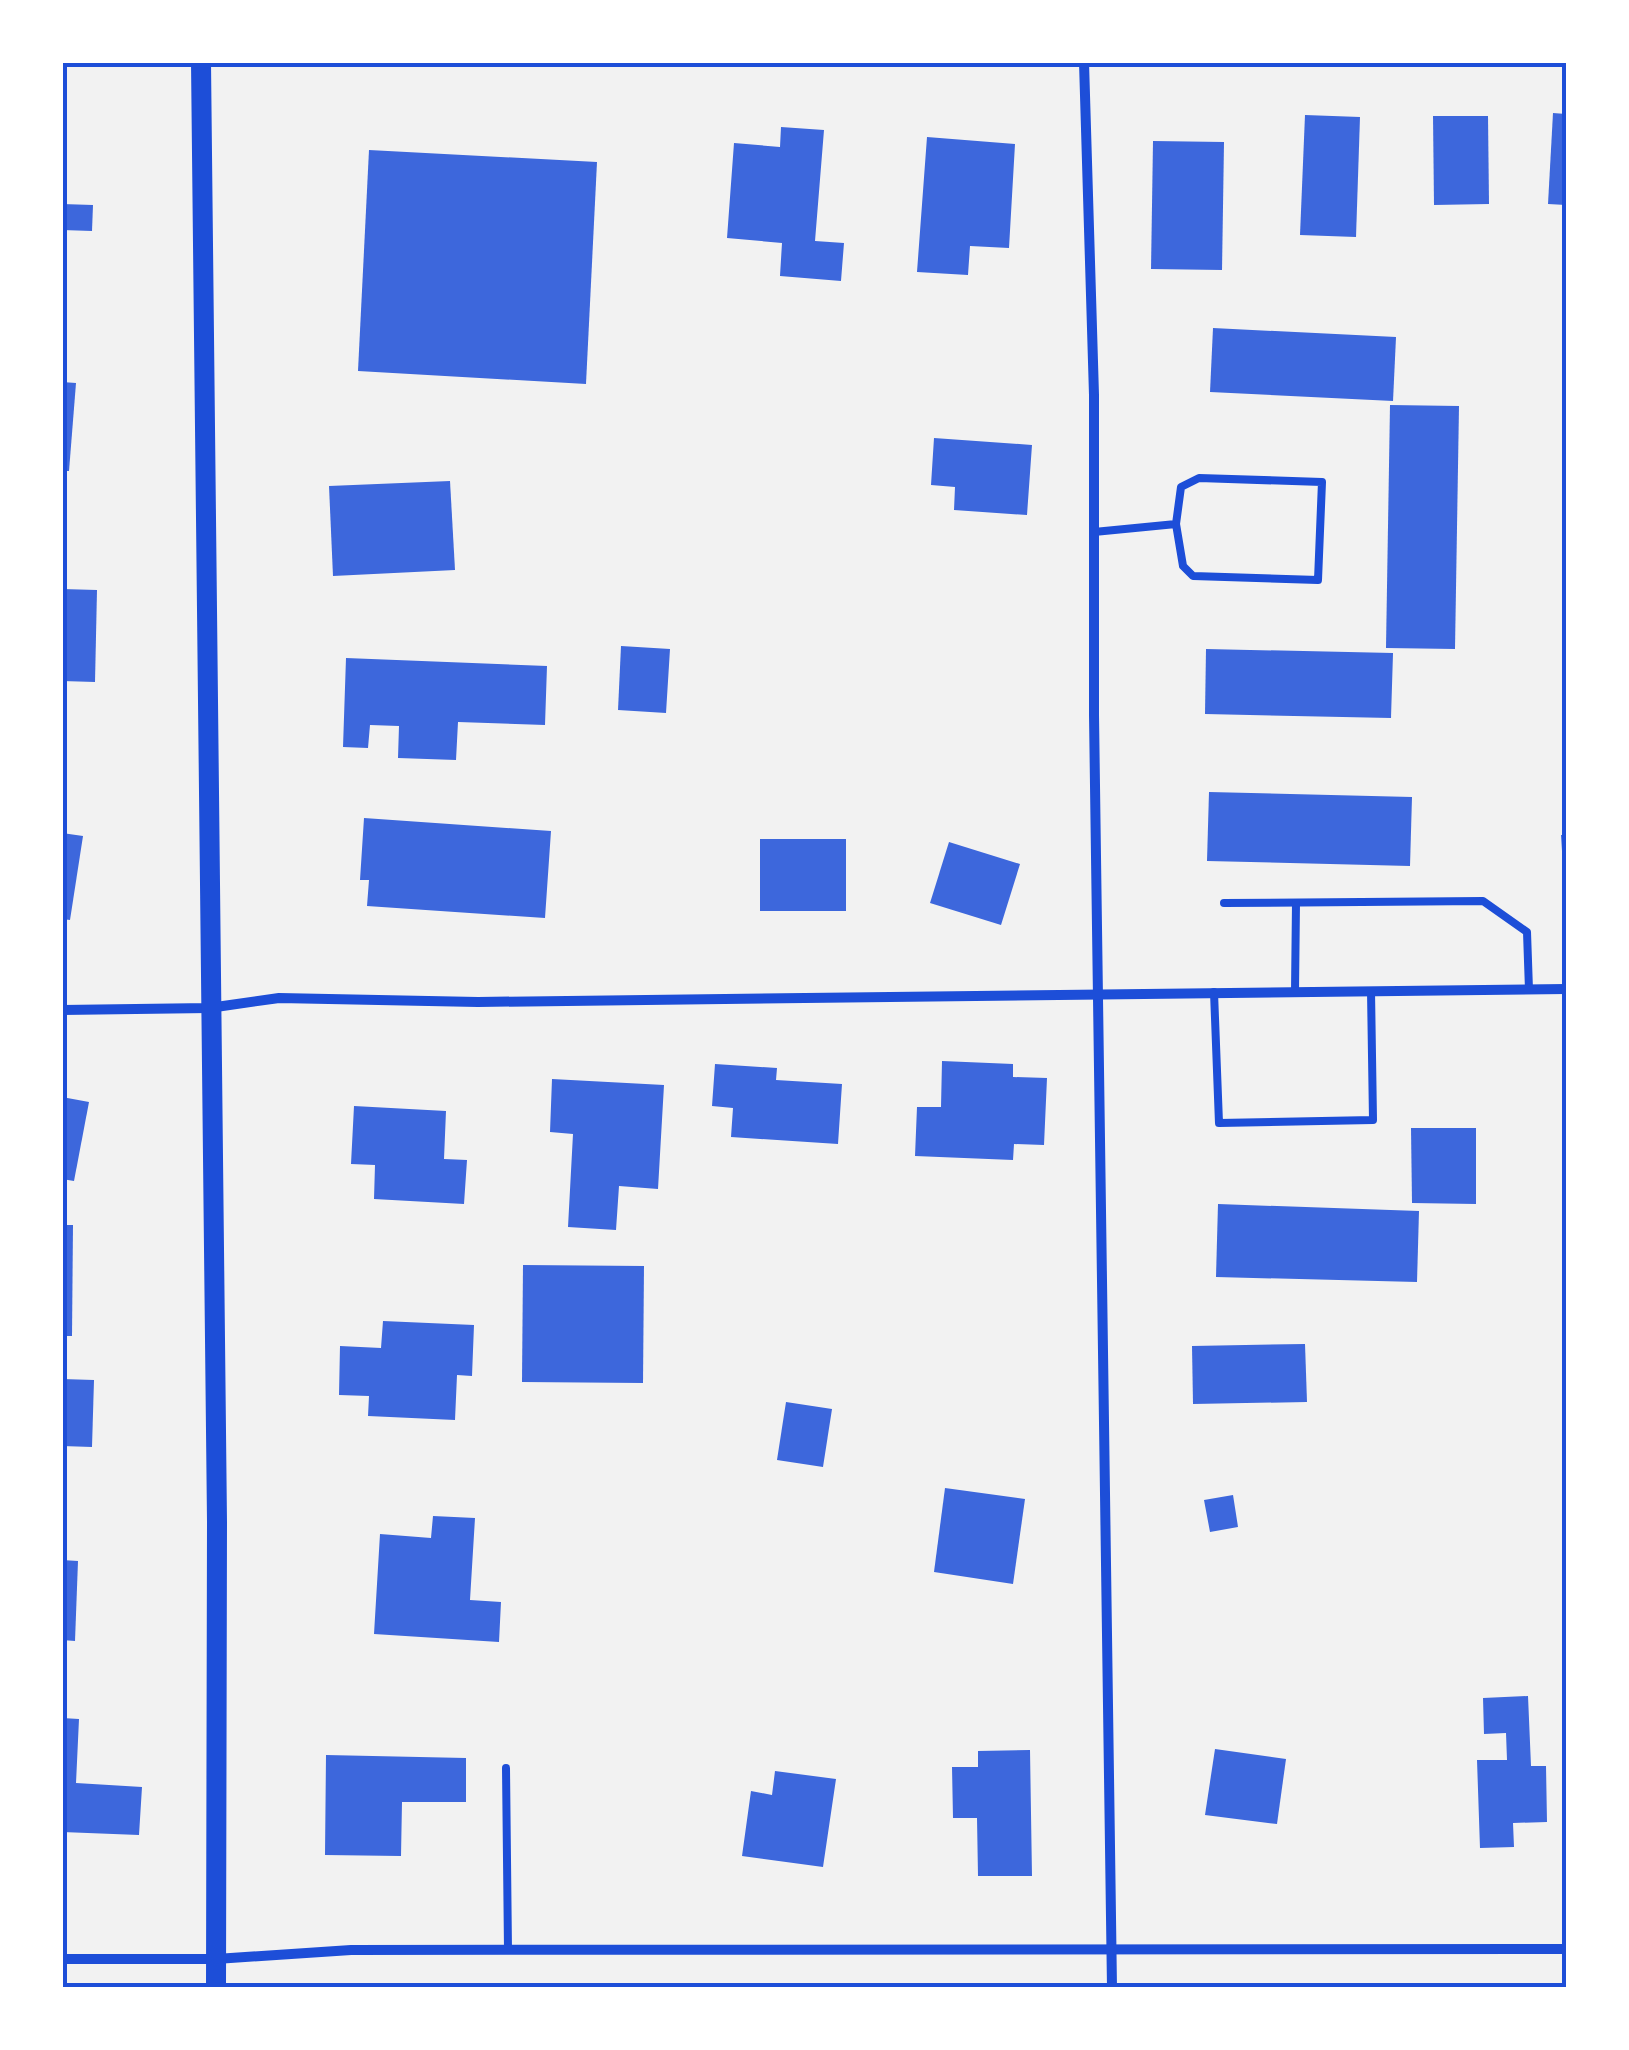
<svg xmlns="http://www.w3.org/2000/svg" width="1629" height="2050" font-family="Rubik,sans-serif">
<rect width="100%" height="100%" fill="#f2f2f2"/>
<g fill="#3d67dc">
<path d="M 1553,113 L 1566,114 L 1566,205 L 1548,204 Z"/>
<path d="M 1305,115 L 1360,117 L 1356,237 L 1300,235 Z"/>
<path d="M 1433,116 L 1488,116 L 1489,204 L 1434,205 Z"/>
<path d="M 781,127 L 824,130 L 815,241 L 844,243 L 841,281 L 780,276 L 782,243 L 727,238 L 734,143 L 780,147 Z"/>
<path d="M 927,137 L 1015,144 L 1009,248 L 970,246 L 968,275 L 917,272 Z"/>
<path d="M 1153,141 L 1224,142 L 1222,270 L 1151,269 Z"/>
<path d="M 369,150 L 597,162 L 586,384 L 358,371 Z"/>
<path d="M 62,204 L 93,205 L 92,231 L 62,230 Z"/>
<path d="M 1213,328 L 1396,337 L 1393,401 L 1210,392 Z"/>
<path d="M 62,382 L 76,383 L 69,471 L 62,471 Z"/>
<path d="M 1390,405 L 1459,406 L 1455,649 L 1386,648 Z"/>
<path d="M 934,438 L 1032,445 L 1027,515 L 954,510 L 955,487 L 931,485 Z"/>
<path d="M 450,481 L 455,570 L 333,576 L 329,486 Z"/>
<path d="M 62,589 L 97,590 L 95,682 L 62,681 Z"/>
<path d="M 621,646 L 670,649 L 666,713 L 618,710 Z"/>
<path d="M 1206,649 L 1393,653 L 1391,718 L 1205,714 Z"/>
<path d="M 346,658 L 547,666 L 545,725 L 458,722 L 456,760 L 398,758 L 399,726 L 370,725 L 368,748 L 343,747 Z"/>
<path d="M 1209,792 L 1412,797 L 1410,866 L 1207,861 Z"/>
<path d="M 364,818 L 551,831 L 545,918 L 367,906 L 369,880 L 360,880 Z"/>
<path d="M 62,833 L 83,836 L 70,920 L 62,919 Z"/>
<path d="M 1561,835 L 1566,835 L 1566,883 L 1564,883 Z"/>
<rect x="760" y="839" width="86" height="72"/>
<path d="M 949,842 L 1020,864 L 1001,925 L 930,903 Z"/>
<path d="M 942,1061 L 1013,1064 L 1013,1077 L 1047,1078 L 1044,1145 L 1014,1144 L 1013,1160 L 915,1156 L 917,1107 L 941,1107 Z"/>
<path d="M 715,1064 L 777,1068 L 776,1080 L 842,1084 L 838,1144 L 731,1137 L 733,1108 L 712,1106 Z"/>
<path d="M 552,1079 L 664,1085 L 658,1189 L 619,1186 L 616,1230 L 568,1227 L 573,1134 L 550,1132 Z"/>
<path d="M 62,1097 L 89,1102 L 74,1181 L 62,1179 Z"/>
<path d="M 354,1106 L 446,1111 L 444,1159 L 467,1160 L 464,1204 L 374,1199 L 375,1165 L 351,1164 Z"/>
<path d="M 1411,1128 L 1476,1128 L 1476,1204 L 1412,1203 Z"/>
<path d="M 1218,1204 L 1419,1211 L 1417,1282 L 1216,1277 Z"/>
<path d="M 62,1225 L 73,1225 L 72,1336 L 62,1336 Z"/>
<path d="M 523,1265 L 644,1266 L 643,1383 L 522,1382 Z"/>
<path d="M 383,1321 L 474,1325 L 472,1376 L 457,1375 L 455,1420 L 368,1416 L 369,1396 L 339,1395 L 340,1346 L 381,1348 Z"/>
<path d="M 1305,1344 L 1307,1402 L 1193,1404 L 1192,1346 Z"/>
<path d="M 62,1379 L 94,1380 L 92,1447 L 62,1446 Z"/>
<path d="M 786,1402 L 832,1409 L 823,1467 L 777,1460 Z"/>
<path d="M 945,1488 L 1025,1499 L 1013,1584 L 934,1572 Z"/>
<path d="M 1233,1495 L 1238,1527 L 1210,1532 L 1204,1500 Z"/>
<path d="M 433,1516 L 475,1518 L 470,1600 L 501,1602 L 499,1642 L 374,1634 L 380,1534 L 431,1538 Z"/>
<path d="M 62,1560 L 78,1561 L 75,1641 L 62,1640 Z"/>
<path d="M 1528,1696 L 1531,1766 L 1546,1766 L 1547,1822 L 1513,1823 L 1514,1847 L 1480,1848 L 1477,1760 L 1507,1760 L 1506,1733 L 1484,1734 L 1483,1698 Z"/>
<path d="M 62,1718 L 79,1719 L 76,1783 L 142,1787 L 139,1835 L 62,1832 Z"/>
<path d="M 1215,1749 L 1286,1759 L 1277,1824 L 1205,1815 Z"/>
<path d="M 1030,1750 L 1032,1876 L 978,1876 L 977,1818 L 953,1818 L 952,1767 L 978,1767 L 978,1751 Z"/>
<path d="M 326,1755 L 466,1758 L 466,1802 L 402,1802 L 401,1856 L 325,1855 Z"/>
<path d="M 775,1771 L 836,1779 L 823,1867 L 742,1856 L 751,1791 L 772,1795 Z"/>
</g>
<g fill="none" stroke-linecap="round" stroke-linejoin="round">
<g stroke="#1d4ed8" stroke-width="8">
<path d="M 1094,532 L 1176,524 L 1183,566 L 1193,576 L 1318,580 L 1322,482 L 1199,478 L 1181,487 L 1176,524"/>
<path d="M 1224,903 L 1483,901 L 1527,932 L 1529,990"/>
<path d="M 1295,991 L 1296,903"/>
<path d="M 1214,992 L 1219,1123 L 1373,1120 L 1371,991"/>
<path d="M 506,1768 L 508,1950"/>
</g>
<g stroke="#1d4ed8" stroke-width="10">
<path d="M 1084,62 L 1094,395 L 1094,715 L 1112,1988"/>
<path d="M 62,1010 L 209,1008 L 279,998 L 478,1002 L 1566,989"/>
<path d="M 62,1959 L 216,1959 L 351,1950 L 1566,1949"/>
</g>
<path stroke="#1d4ed8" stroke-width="20" d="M 201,62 L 217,1522 L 216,1988"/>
</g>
<rect width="1629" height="2050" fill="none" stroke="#ffffff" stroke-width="130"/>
<rect x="65" y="65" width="1499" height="1920" fill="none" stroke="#1d4ed8" stroke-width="4"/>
</svg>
